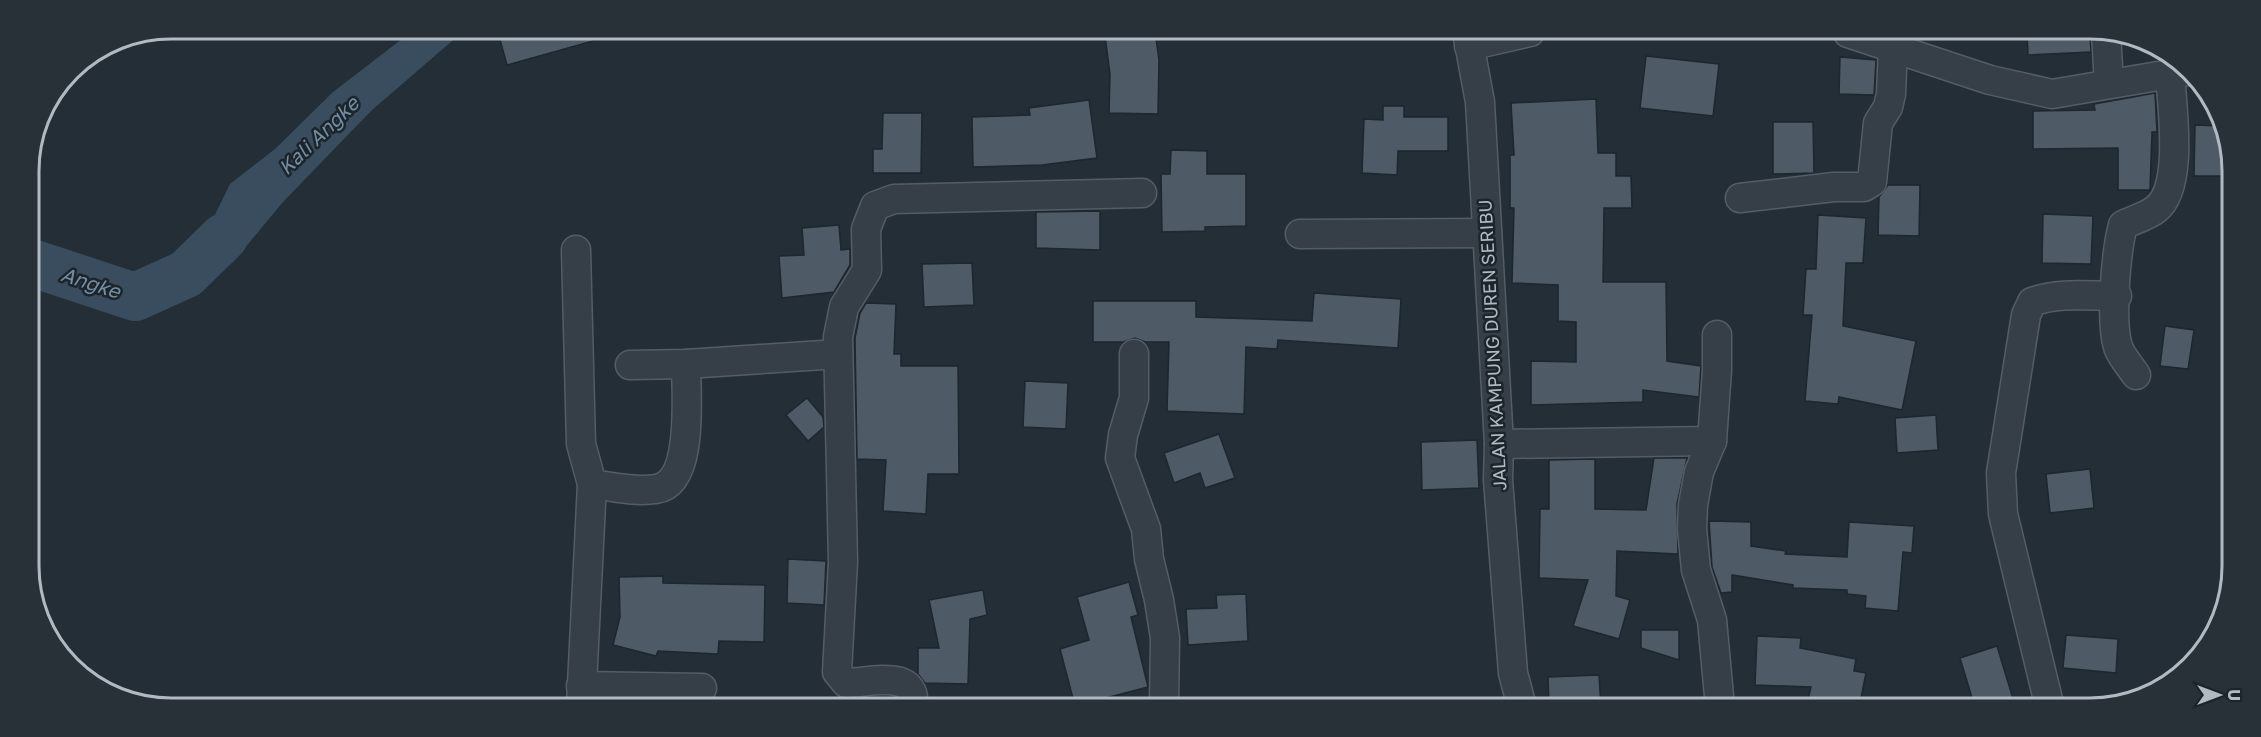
<svg xmlns="http://www.w3.org/2000/svg" width="2261" height="737" font-family="'Golos Text',sans-serif">
<rect width="100%" height="100%" fill="#232e36"/>
<path fill="#3a4d5e" d="M 415,29 L 466,29 L 372,110 L 283,202 L 234,261 L 189,297 L 166,268 L 204,237 L 230,184 L 275,149 L 333,92 Z"/>
<g fill="none" stroke-linecap="round" stroke-linejoin="round">
<path stroke="#3a4d5e" stroke-width="48" d="M 29,262 L 135,297 L 186,274 L 224,237"/>
</g>
<g fill="#4e5a65" stroke="#1e262e" stroke-width="1.5">
<path d="M 497,29 L 610,30 L 611,36 L 507,65 Z"/>
<path d="M 1140,31 L 1155,31 L 1159,60 L 1158,114 L 1109,113 L 1110,74 L 1105,36 Z"/>
<path d="M 2027,33 L 2090,33 L 2091,52 L 2028,55 Z"/>
<path d="M 1646,56 L 1719,64 L 1713,116 L 1640,108 Z"/>
<path d="M 1840,57 L 1876,60 L 1874,95 L 1839,94 Z"/>
<path d="M 2155,93 L 2157,132 L 2152,132 L 2150,190 L 2118,190 L 2118,148 L 2033,149 L 2033,111 L 2095,110 L 2094,104 Z"/>
<path d="M 1596,99 L 1598,153 L 1616,153 L 1616,176 L 1631,176 L 1632,208 L 1604,208 L 1603,282 L 1666,282 L 1667,361 L 1701,366 L 1699,397 L 1643,390 L 1643,402 L 1531,405 L 1531,361 L 1576,362 L 1576,322 L 1558,321 L 1558,285 L 1512,283 L 1514,208 L 1510,208 L 1510,155 L 1514,155 L 1511,103 Z"/>
<path d="M 1089,100 L 1097,158 L 1042,165 L 973,167 L 972,117 L 1030,115 L 1029,108 Z"/>
<path d="M 1383,106 L 1404,106 L 1404,117 L 1448,117 L 1448,151 L 1398,151 L 1397,175 L 1362,173 L 1364,119 L 1383,120 Z"/>
<path d="M 883,113 L 922,113 L 921,173 L 873,173 L 873,149 L 882,149 Z"/>
<path d="M 1773,122 L 1813,122 L 1814,173 L 1773,174 Z"/>
<path d="M 2195,125 L 2221,126 L 2230,143 L 2230,176 L 2194,176 Z"/>
<path d="M 1171,150 L 1207,151 L 1207,174 L 1246,174 L 1246,226 L 1205,227 L 1205,231 L 1162,232 L 1161,174 L 1170,174 Z"/>
<path d="M 1888,185 L 1920,185 L 1919,236 L 1878,235 L 1879,197 Z"/>
<path d="M 1100,211 L 1100,250 L 1036,248 L 1036,212 Z"/>
<path d="M 2043,214 L 2093,216 L 2091,264 L 2042,263 Z"/>
<path d="M 1818,215 L 1866,218 L 1863,263 L 1846,263 L 1843,326 L 1916,341 L 1902,410 L 1839,397 L 1838,404 L 1805,401 L 1812,315 L 1803,315 L 1806,269 L 1816,269 Z"/>
<path d="M 839,225 L 841,250 L 850,249 L 850,265 L 834,292 L 782,298 L 779,256 L 804,255 L 802,228 Z"/>
<path d="M 972,263 L 974,305 L 924,307 L 922,264 Z"/>
<path d="M 1314,293 L 1401,299 L 1398,348 L 1278,340 L 1277,349 L 1246,347 L 1244,414 L 1167,411 L 1169,342 L 1145,342 L 1135,338 L 1123,342 L 1093,342 L 1093,301 L 1196,301 L 1196,317 L 1312,321 Z"/>
<path d="M 866,303 L 896,304 L 894,354 L 901,354 L 901,366 L 958,366 L 959,474 L 928,474 L 926,514 L 883,511 L 886,460 L 857,459 L 855,338 L 860,313 Z"/>
<path d="M 2165,326 L 2194,330 L 2188,369 L 2160,366 Z"/>
<path d="M 1025,381 L 1068,383 L 1066,429 L 1023,427 Z"/>
<path d="M 807,398 L 823,417 L 824,427 L 808,441 L 786,415 Z"/>
<path d="M 1936,415 L 1938,450 L 1897,453 L 1895,418 Z"/>
<path d="M 1219,434 L 1235,478 L 1205,488 L 1200,473 L 1174,483 L 1164,453 Z"/>
<path d="M 1477,440 L 1479,488 L 1422,490 L 1421,442 Z"/>
<path d="M 1654,458 L 1687,458 L 1677,504 L 1678,554 L 1617,551 L 1616,596 L 1630,600 L 1619,639 L 1573,626 L 1588,580 L 1539,578 L 1540,509 L 1549,509 L 1549,460 L 1595,459 L 1595,509 L 1646,510 Z"/>
<path d="M 2090,469 L 2094,508 L 2050,513 L 2046,474 Z"/>
<path d="M 1709,521 L 1751,522 L 1751,546 L 1786,551 L 1785,554 L 1847,557 L 1849,522 L 1914,526 L 1912,553 L 1903,552 L 1898,611 L 1865,608 L 1866,596 L 1847,594 L 1847,590 L 1793,588 L 1793,585 L 1732,575 L 1732,592 L 1721,593 L 1712,567 Z"/>
<path d="M 788,559 L 826,561 L 824,605 L 787,603 Z"/>
<path d="M 663,576 L 663,583 L 765,585 L 764,642 L 719,641 L 718,654 L 658,651 L 656,656 L 613,645 L 620,617 L 619,577 Z"/>
<path d="M 1129,582 L 1138,615 L 1131,617 L 1148,687 L 1075,706 L 1060,649 L 1089,640 L 1077,597 Z"/>
<path d="M 983,590 L 987,615 L 970,619 L 968,684 L 925,683 L 918,674 L 918,648 L 939,648 L 929,600 Z"/>
<path d="M 1246,594 L 1248,641 L 1188,645 L 1186,609 L 1217,608 L 1216,595 Z"/>
<path d="M 1641,630 L 1679,630 L 1679,660 L 1641,648 Z"/>
<path d="M 2066,635 L 2118,639 L 2116,673 L 2063,668 Z"/>
<path d="M 1757,636 L 1801,638 L 1800,648 L 1856,659 L 1854,671 L 1866,673 L 1859,708 L 1828,708 L 1807,704 L 1811,687 L 1755,685 Z"/>
<path d="M 1997,646 L 2014,702 L 1994,708 L 1975,708 L 1960,658 Z"/>
<path d="M 1599,675 L 1601,707 L 1549,707 L 1548,677 Z"/>
</g>
<g fill="none" stroke-linecap="round" stroke-linejoin="round">
<g stroke="#545d65" stroke-width="31">
<g id="minor">
<path d="M 1467,32 L 1480,102 L 1499,444 L 1498,480 L 1513,673 L 1522,707"/>
<path d="M 1848,33 L 1990,80 L 2052,94 L 2188,71"/>
<path d="M 2106,33 L 2109,84"/>
<path d="M 1469,46 L 1530,32"/>
<path d="M 1740,198 L 1834,187 L 1864,187 L 1872,182 L 1878,123 L 1888,107 L 1891,94 L 1893,46"/>
<path d="M 1300,234 L 1487,233"/>
<path d="M 576,250 L 581,444 L 592,484 C 612,487 636,492 656,489 C 695,484 686,393 686,364"/>
<path d="M 1717,335 L 1717,370 L 1712,441 L 1699,472 L 1693,505 L 1692,529 L 1696,570 L 1712,620 L 1720,707"/>
<path d="M 1134,354 L 1134,398 L 1123,435 L 1120,458 L 1146,529 L 1149,559 L 1159,600 L 1165,638 L 1164,706"/>
<path d="M 630,365 L 686,364 L 838,354"/>
<path d="M 2136,375 C 2130,366 2121,356 2118,347 C 2110,321 2116,251 2123,225 C 2133,220 2148,216 2156,209 C 2184,188 2172,106 2170,74"/>
<path d="M 1499,444 L 1712,441"/>
<path d="M 581,686 L 702,688"/>
<path d="M 581,705 L 592,484"/>
<path d="M 913,705 C 917,668 869,683 846,683 L 837,672 L 843,562 L 838,337 L 844,307 L 867,270 L 866,229 L 875,206 L 894,199 L 1142,193"/>
<path d="M 2050,708 L 2003,514 L 2001,473 L 2026,315 L 2032,302 C 2058,292 2088,296 2117,296"/>
</g>
</g>
<use href="#minor" stroke="#363f47" stroke-width="28"/>
</g>
<g text-anchor="middle" dominant-baseline="central" stroke-width="5" stroke-linejoin="round" paint-order="stroke">
<g font-size="18" fill="#b1bac3" stroke="#1c242c">
<text transform="translate(1492 345) rotate(-93)">JALAN KAMPUNG DUREN SERIBU</text>
</g>
<g font-size="20" font-style="italic" fill="#748ea4" stroke="#1c242c">
<text transform="translate(318 135) rotate(-44)">Kali Angke</text>
<text transform="translate(91 282) rotate(18)">Angke</text>
</g>
</g>
<path d="M0 0H2261V737H0ZM171 39H2090A132 132 0 0 1 2222 171V566A132 132 0 0 1 2090 698H171A132 132 0 0 1 39 566V171A132 132 0 0 1 171 39Z" fill="#283038" fill-rule="evenodd"/>
<path fill="none" stroke="#b1bac3" stroke-width="3" d="M171 39H2090A132 132 0 0 1 2222 171V566A132 132 0 0 1 2090 698H171A132 132 0 0 1 39 566V171A132 132 0 0 1 171 39Z"/>
<g transform="translate(2219 695) rotate(90)" stroke="#1c242c" stroke-width="4.5" paint-order="stroke">
<path d="M0-4.5L10 22L0 15L-10 22Z" fill="#b1bac3"/>
<text y="-9" font-size="16" font-weight="bold" text-anchor="middle" fill="#b1bac3">U</text>
</g>
</svg>
